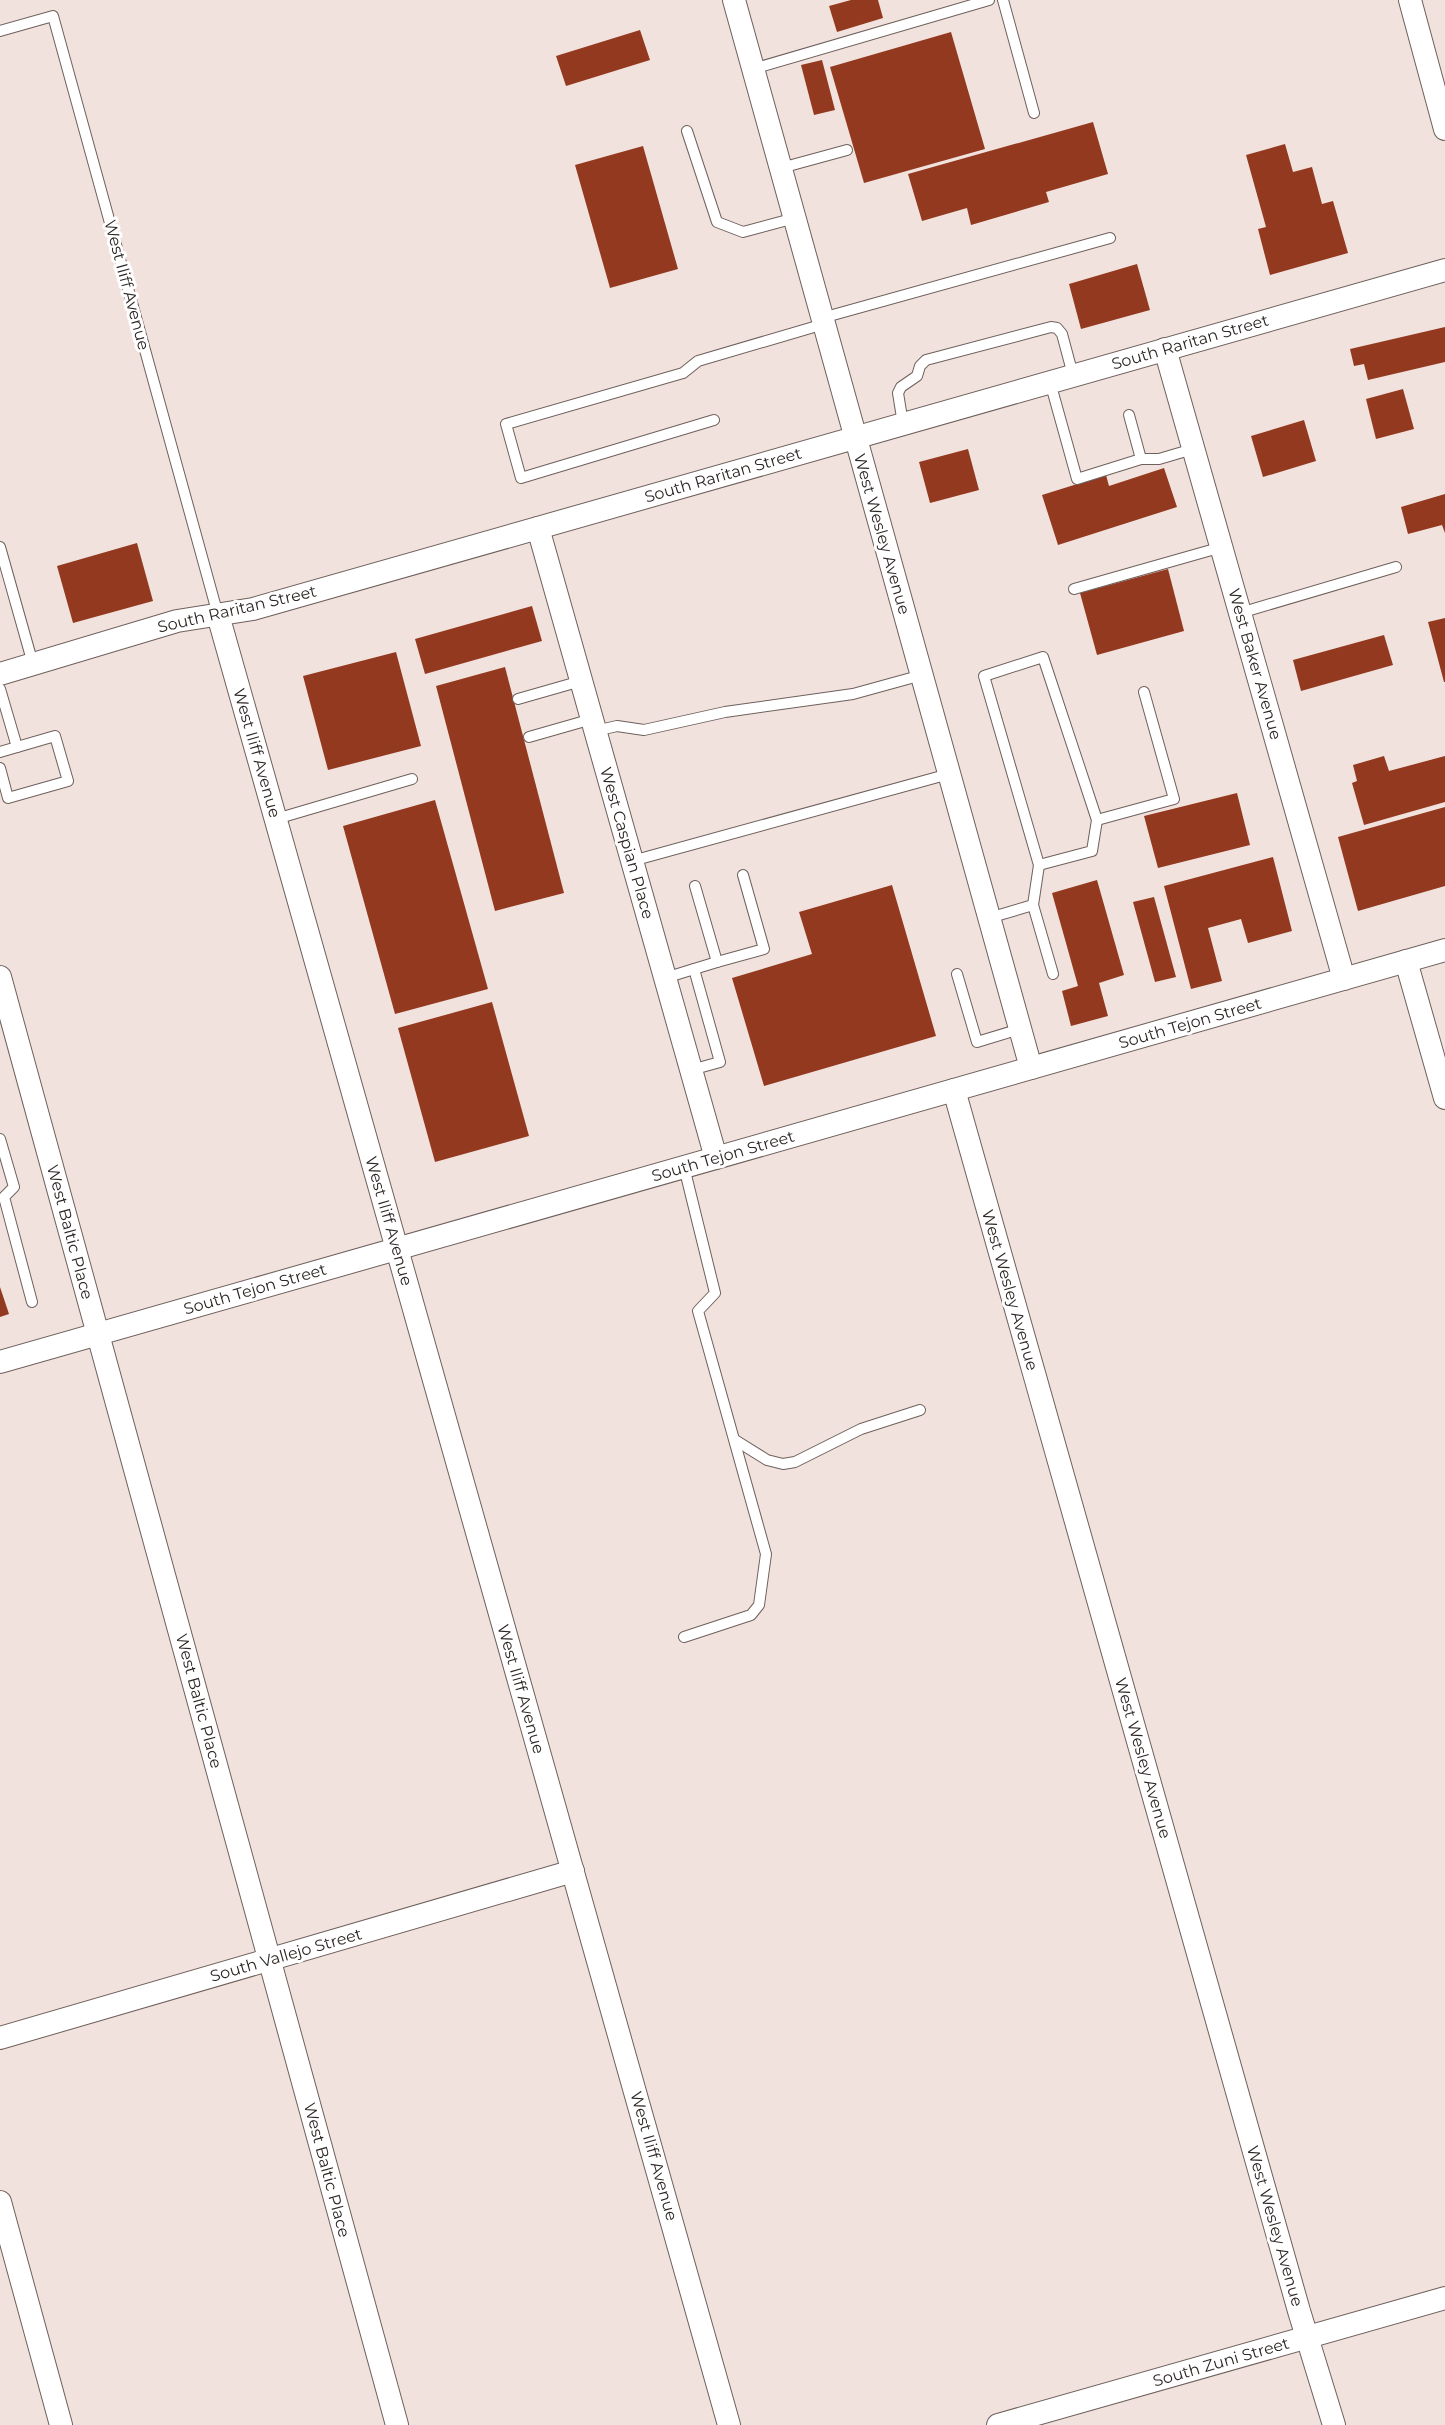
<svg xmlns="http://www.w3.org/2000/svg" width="1445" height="2425" font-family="Montserrat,sans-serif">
<rect width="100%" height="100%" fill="#f2e2dd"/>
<g fill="#93391f">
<path d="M 851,0 L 878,0 L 883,18 L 837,32 L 829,6 Z"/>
<path d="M 640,30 L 650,60 L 566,86 L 556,56 Z"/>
<path d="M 951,32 L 985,149 L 864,183 L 830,67 Z"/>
<path d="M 822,60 L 835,110 L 814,115 L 801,65 Z"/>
<path d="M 1093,122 L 1108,174 L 1046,192 L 1049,202 L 971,225 L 967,208 L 922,221 L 908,174 Z"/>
<path d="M 1285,144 L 1293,172 L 1312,167 L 1322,204 L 1333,201 L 1348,253 L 1270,275 L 1258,229 L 1266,227 L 1246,155 Z"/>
<path d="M 643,146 L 678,269 L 610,288 L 575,165 Z"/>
<path d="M 1137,264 L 1150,310 L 1081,329 L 1069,284 Z"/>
<path d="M 1445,327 L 1445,362 L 1368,380 L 1364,364 L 1354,366 L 1350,349 Z"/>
<path d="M 1403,389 L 1414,429 L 1376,439 L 1366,399 Z"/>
<path d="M 1304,420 L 1316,461 L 1263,477 L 1251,436 Z"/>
<path d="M 968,449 L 979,490 L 930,503 L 919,462 Z"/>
<path d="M 1164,468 L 1177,507 L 1058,545 L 1042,495 L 1106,475 L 1109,486 Z"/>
<path d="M 1445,494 L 1445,533 L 1442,525 L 1408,534 L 1401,507 Z"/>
<path d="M 137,543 L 153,601 L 73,623 L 57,566 Z"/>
<path d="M 1168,569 L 1184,631 L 1097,655 L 1080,593 Z"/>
<path d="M 532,606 L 542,641 L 425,674 L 415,639 Z"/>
<path d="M 1445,618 L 1445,682 L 1444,682 L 1428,622 Z"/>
<path d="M 1384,635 L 1393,665 L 1301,691 L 1293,660 Z"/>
<path d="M 396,652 L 421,746 L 328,770 L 303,676 Z"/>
<path d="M 505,667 L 564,893 L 495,911 L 436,686 Z"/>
<path d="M 1384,756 L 1389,771 L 1445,756 L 1445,802 L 1364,825 L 1352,783 L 1357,781 L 1353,765 Z"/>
<path d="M 1237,793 L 1250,845 L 1158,868 L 1144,816 Z"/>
<path d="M 435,800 L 488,989 L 395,1014 L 343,826 Z"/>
<path d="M 1445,807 L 1445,886 L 1358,911 L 1338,837 Z"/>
<path d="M 1273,857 L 1292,931 L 1248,943 L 1241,919 L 1208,928 L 1222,981 L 1191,989 L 1164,886 Z"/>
<path d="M 1097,880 L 1124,975 L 1099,983 L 1108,1016 L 1071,1026 L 1062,991 L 1078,986 L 1052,893 Z"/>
<path d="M 892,885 L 936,1036 L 764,1086 L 732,978 L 812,954 L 799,912 Z"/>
<path d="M 1154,897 L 1176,977 L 1155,982 L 1133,902 Z"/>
<path d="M 492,1002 L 529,1136 L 435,1162 L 398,1028 Z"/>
<path d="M 0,1287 L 9,1314 L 0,1317 Z"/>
</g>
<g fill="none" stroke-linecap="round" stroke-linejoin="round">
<g stroke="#6e605c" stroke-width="12">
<g id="lane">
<path d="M 1003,0 L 1034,113"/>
<path d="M 0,31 L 53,16 L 218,615"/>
<path d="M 753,69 L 989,0"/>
<path d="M 687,131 L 717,222 L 743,232 L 795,218"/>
<path d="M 781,168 L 847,150"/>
<path d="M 822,318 L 1110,238"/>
<path d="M 1050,382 L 1077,479 L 1141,459 L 1159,459 L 1193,449"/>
<path d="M 1129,415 L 1141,459"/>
<path d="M 714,420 L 521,478 L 506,424 L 683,373 L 698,361 L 824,324"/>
<path d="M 903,424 L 898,393 L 901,387 L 917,376 L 920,366 L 926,360 L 1051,327 L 1057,328 L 1062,334 L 1073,375"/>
<path d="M 0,547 L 33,664"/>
<path d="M 1074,589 L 1222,547"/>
<path d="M 1240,613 L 1396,567"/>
<path d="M 0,689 L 17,747"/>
<path d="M 518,699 L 581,681"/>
<path d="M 595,731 L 617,726 L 644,730 L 725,712 L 853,694 L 922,675"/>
<path d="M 529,737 L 592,719"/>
<path d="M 0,752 L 55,736 L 68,781 L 8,798 L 0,768"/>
<path d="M 276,819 L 412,779"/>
<path d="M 1097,820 L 1174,799 L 1144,692"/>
<path d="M 632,861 L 949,774"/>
<path d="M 1033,905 L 1053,974"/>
<path d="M 989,918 L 1033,905 L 1039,865 L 984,676 L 1043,657 L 1097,820 L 1092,851 L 1039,865"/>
<path d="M 717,962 L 764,949 L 743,875"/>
<path d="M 957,974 L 977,1042 L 1020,1029"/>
<path d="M 665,978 L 694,969"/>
<path d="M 691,1070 L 720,1062 L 694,969 L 717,962 L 695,886"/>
<path d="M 0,1139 L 14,1187 L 4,1197 L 32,1302"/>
<path d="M 684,1167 L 715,1293 L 698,1311 L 766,1554 L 759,1605 L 751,1615 L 684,1637"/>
<path d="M 735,1440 L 767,1460 L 783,1464 L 795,1462 L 861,1429 L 920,1410"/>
</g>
</g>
<g stroke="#6e605c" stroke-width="24">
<g id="street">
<path d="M 734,0 L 1031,1068"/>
<path d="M 1410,0 L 1445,129"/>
<path d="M 1165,349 L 1344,979"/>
<path d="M 538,528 L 716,1158"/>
<path d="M 218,615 L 729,2425"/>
<path d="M 0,674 L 177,621 L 253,609 L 1445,270"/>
<path d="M 1406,961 L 1445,1098"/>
<path d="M 0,977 L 397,2425"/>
<path d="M 954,1090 L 1299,2311 L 1334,2425"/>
<path d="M 0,1362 L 1445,950"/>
<path d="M 0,2038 L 573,1871"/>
<path d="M 0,2202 L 61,2425"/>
<path d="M 998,2425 L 1445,2298"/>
</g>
</g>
<use href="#lane" stroke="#fff" stroke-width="10"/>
<use href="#street" stroke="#fff" stroke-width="22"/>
</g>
<g text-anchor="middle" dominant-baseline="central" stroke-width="6" stroke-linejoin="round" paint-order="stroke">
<g font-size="16" fill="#2c2624" stroke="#fff">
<text transform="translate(127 285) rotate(75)">West Iliff Avenue</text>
<text transform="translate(1190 342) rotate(-16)">South Raritan Street</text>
<text transform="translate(723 475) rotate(-16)">South Raritan Street</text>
<text transform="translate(882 534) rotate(74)">West Wesley Avenue</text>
<text transform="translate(237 609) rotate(-13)">South Raritan Street</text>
<text transform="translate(1255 664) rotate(74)">West Baker Avenue</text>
<text transform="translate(257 753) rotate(74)">West Iliff Avenue</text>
<text transform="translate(627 843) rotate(74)">West Caspian Place</text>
<text transform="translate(1190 1023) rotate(-16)">South Tejon Street</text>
<text transform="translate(723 1156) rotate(-16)">South Tejon Street</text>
<text transform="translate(389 1221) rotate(74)">West Iliff Avenue</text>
<text transform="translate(70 1232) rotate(75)">West Baltic Place</text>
<text transform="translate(255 1289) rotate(-16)">South Tejon Street</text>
<text transform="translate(1010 1290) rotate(74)">West Wesley Avenue</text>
<text transform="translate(521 1689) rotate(74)">West Iliff Avenue</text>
<text transform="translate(199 1701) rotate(75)">West Baltic Place</text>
<text transform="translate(1143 1758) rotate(74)">West Wesley Avenue</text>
<text transform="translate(286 1955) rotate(-16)">South Vallejo Street</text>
<text transform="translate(654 2156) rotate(74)">West Iliff Avenue</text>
<text transform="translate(327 2170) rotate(75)">West Baltic Place</text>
<text transform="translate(1275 2226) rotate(74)">West Wesley Avenue</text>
<text transform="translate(1221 2362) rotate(-16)">South Zuni Street</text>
</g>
</g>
</svg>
